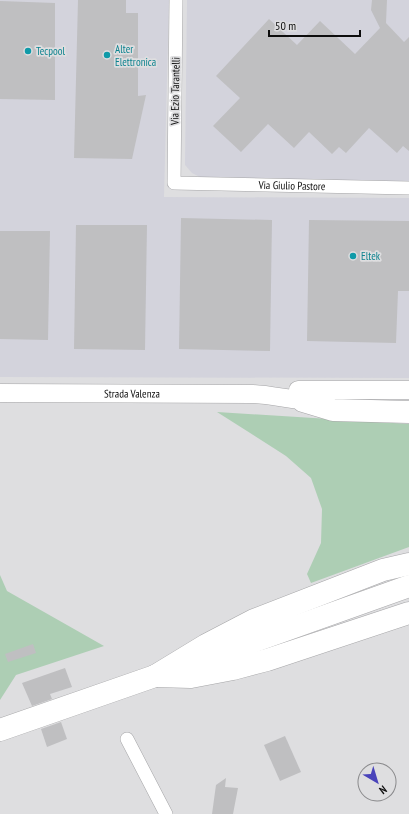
<svg xmlns="http://www.w3.org/2000/svg" width="409" height="814" font-family="'PT Sans Narrow',sans-serif">
<rect width="100%" height="100%" fill="#dedee0"/>
<g fill="#d3d3dc">
<path d="M 0,0 L 169,0 L 164,197 L 409,198 L 409,378 L 0,377 Z"/>
<path d="M 187,0 L 409,0 L 409,181 L 202,178 L 192,173 L 185,165 Z"/>
</g>
<g fill="#adceb4">
<path d="M 217,412 L 409,424 L 409,547 L 311,583 L 307,574 L 321,543 L 322,509 L 311,478 L 286,456 Z"/>
<path d="M 0,575 L 7,591 L 104,646 L 16,675 L 0,700 Z"/>
</g>
<g fill="#bfbfc1">
<path d="M 78,0 L 126,0 L 126,13 L 138,13 L 138,96 L 146,95 L 132,159 L 74,158 Z"/>
<path d="M 372,0 L 387,0 L 386,23 L 404,42 L 409,37 L 409,151 L 403,146 L 397,153 L 369,128 L 346,153 L 339,147 L 332,154 L 309,132 L 294,148 L 268,124 L 241,152 L 213,126 L 240,98 L 216,76 L 269,19 L 297,45 L 320,21 L 355,54 L 380,28 L 371,10 Z"/>
<path d="M 0,1 L 55,3 L 55,100 L 0,99 Z"/>
<path d="M 181,218 L 272,220 L 270,351 L 179,349 Z"/>
<path d="M 309,220 L 409,221 L 409,291 L 398,291 L 396,343 L 307,341 Z"/>
<path d="M 76,225 L 147,225 L 145,350 L 74,349 Z"/>
<path d="M 0,231 L 50,231 L 48,340 L 0,339 Z"/>
<path d="M 33,644 L 36,653 L 8,662 L 5,654 Z"/>
<path d="M 65,668 L 72,687 L 50,694 L 52,699 L 32,706 L 22,683 Z"/>
<path d="M 61,722 L 67,739 L 47,747 L 41,729 Z"/>
<path d="M 285,736 L 301,772 L 280,781 L 264,745 Z"/>
<path d="M 226,778 L 225,787 L 238,788 L 233,814 L 212,814 L 216,785 Z"/>
</g>
<g fill="none" stroke-linecap="round" stroke-linejoin="round">
<g stroke="#a5a5a7" stroke-width="14">
<g id="minor">
<path id="s1" d="M 176,0 L 174,183 L 409,188"/>
<path d="M 127,739 L 166,814"/>
</g>
</g>
<g stroke="#a5a5a7" stroke-width="19">
<g id="secondary">
<path d="M 298,390 L 409,390"/>
<path id="s2" d="M 0,393 L 253,394 C 274,395 295,401 317,401"/>
</g>
</g>
<g stroke="#a5a5a7" stroke-width="23">
<g id="trunk">
<path d="M 303,401 L 333,410 L 409,412"/>
<path d="M 202,660 L 409,586"/>
<path d="M 155,676 L 206,645 L 254,620 L 383,570 L 409,564"/>
<path d="M 155,676 L 191,677 L 233,669 L 267,660 L 409,613"/>
</g>
</g>
<g stroke="#a5a5a7" stroke-width="23">
<path id="motorway" d="M 0,730 L 155,676"/>
</g>
<use href="#minor" stroke="#fff" stroke-width="13"/>
<use href="#secondary" stroke="#fff" stroke-width="18"/>
<use href="#trunk" stroke="#fff" stroke-width="22"/>
<use href="#motorway" stroke="#fff" stroke-width="22"/>
</g>
<g fill="#0f9aa8" stroke="#dedee0" stroke-width="1.5">
<circle cx="28" cy="51" r="4"/>
<circle cx="107" cy="55" r="4"/>
<circle cx="353" cy="256" r="4"/>
</g>
<g text-anchor="middle" dominant-baseline="central" stroke-width="3.5" stroke-linejoin="round" paint-order="stroke">
<g font-size="11" fill="#0d838f" stroke="#dedee0" text-anchor="start">
<text x="115" y="49">Alter<tspan x="115" dy="13">Elettronica</tspan></text>
<text x="36" y="51">Tecpool</text>
<text x="361" y="256">Eltek</text>
</g>
<g font-size="11" fill="#0d0d0d" stroke="#dedee0">
<text transform="translate(175 91) rotate(-89)">Via Ezio Tarantelli</text>
<text stroke="none"><textPath href="#s1" startOffset="301">Via Giulio Pastore</textPath></text>
<text stroke="none"><textPath href="#s2" startOffset="132">Strada Valenza</textPath></text>
</g>
</g>
<g transform="translate(377 782) rotate(142)"><circle r="19" fill="#dedee0" stroke="#8a8a8c"/>
<path d="M0-3L7 15L0 10L-7 15Z" fill="#4943ba"/>
<text y="-6" font-size="11" font-weight="bold" text-anchor="middle" fill="#0d0d0d">N</text>
</g>
<path d="M269 30v6h91v-6" fill="none" stroke="#0d0d0d" stroke-width="2"/>
<text x="275" y="30" font-size="12" fill="#0d0d0d" stroke="#dedee0" stroke-width="3" paint-order="stroke">50 m</text>
</svg>
